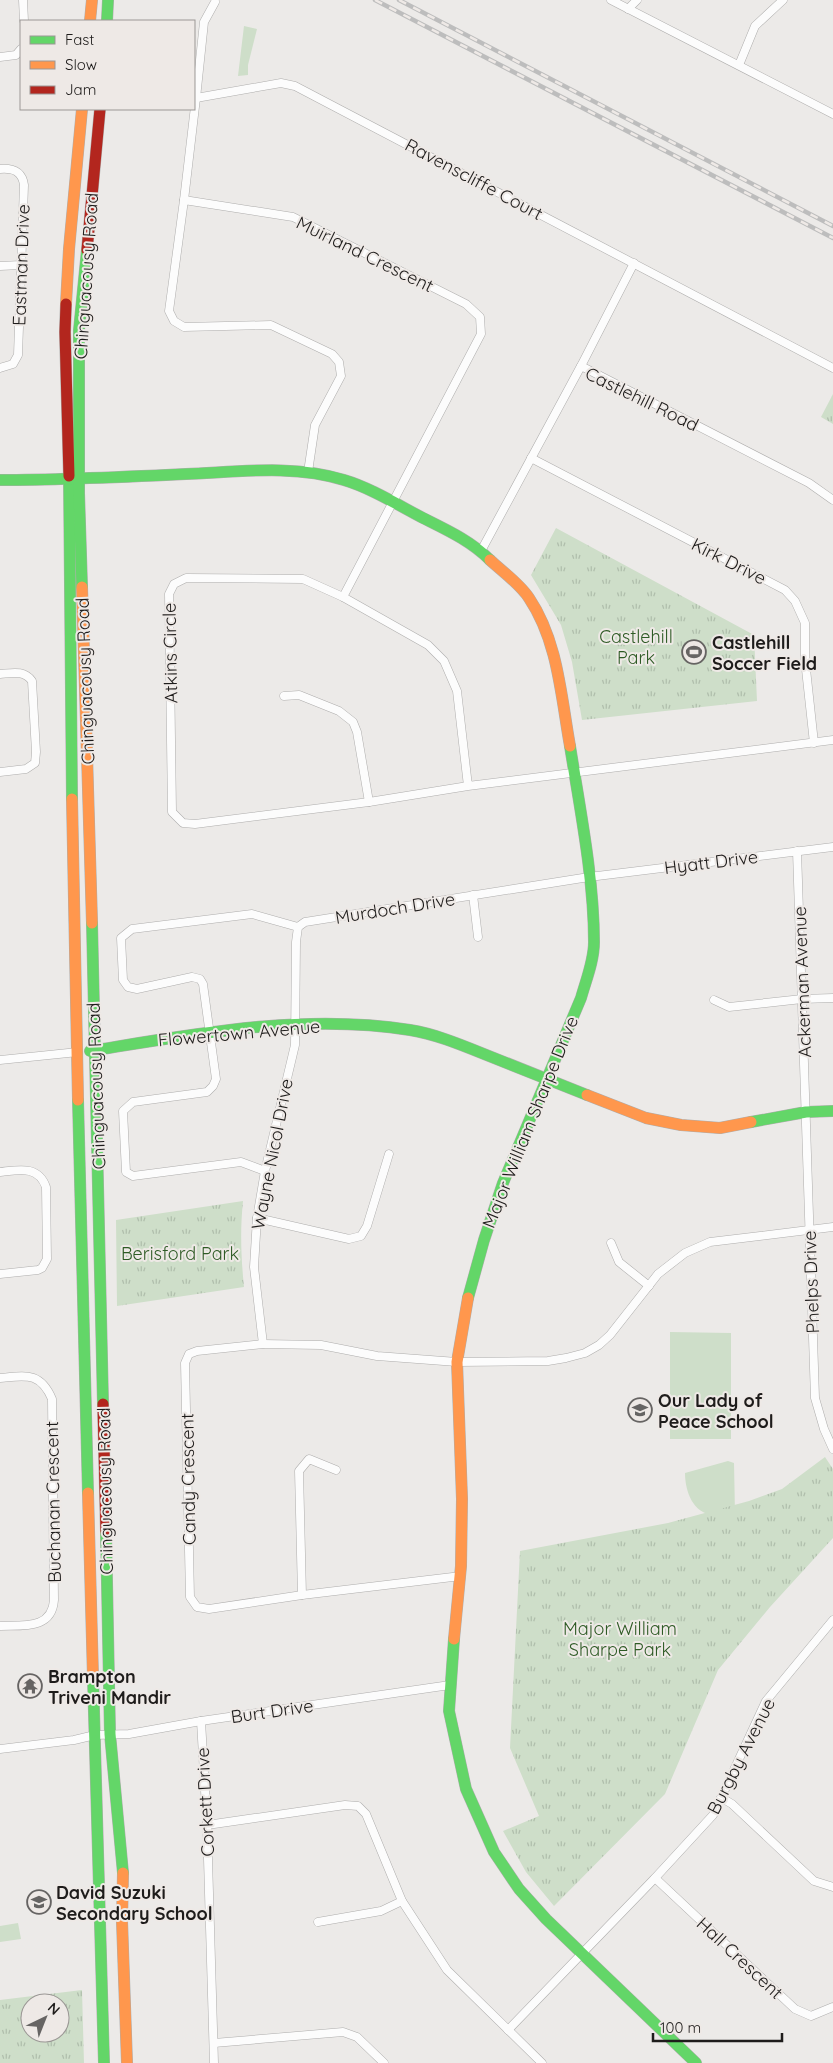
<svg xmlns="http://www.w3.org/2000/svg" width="833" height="2063" font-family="Quicksand,sans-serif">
<defs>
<pattern id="park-tufts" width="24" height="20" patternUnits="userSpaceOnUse" patternTransform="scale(1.25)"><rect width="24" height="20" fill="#cedec9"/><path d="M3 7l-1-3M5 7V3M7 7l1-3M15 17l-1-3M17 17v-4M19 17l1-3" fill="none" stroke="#b0beac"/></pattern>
</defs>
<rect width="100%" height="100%" fill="#eceae8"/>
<g fill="#cedec9">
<path d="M 244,26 L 257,29 L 248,65 L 248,75 L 238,76 Z"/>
<path d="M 670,1332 L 731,1333 L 731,1439 L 670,1439 Z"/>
<path d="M 728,1461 L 734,1463 L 735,1514 C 728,1515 721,1516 714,1515 C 693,1514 685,1491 685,1473 Z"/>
<path d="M 18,1923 L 21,1939 L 0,1942 L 0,1926 Z"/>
</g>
<g fill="url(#park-tufts)" fill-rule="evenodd">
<path d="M 833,394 L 833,424 L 821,417 Z"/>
<path d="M 556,528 L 754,635 L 757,701 L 582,720 L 572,662 L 561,625 L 531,575 Z"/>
<path d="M 243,1201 C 240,1231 241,1257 244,1287 L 117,1306 L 116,1220 Z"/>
<path d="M 825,1457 L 833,1469 L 833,1538 L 770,1607 L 718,1670 L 665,1794 L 554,1906 L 526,1872 L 503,1831 L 539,1816 L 510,1748 L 520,1551 L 668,1523 L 749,1501 L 782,1489 Z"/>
<path d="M 82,1990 L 84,2063 L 0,2063 L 0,2000 ZM 30,2003 L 60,2003 L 60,2033 L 30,2033 Z"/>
</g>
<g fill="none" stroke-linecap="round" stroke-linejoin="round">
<g stroke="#aeadac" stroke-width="9">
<g id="street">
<path d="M 23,0 L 24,21"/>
<path d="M 611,0 L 833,114"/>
<path d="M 628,9 L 637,0"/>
<path d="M 0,57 L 16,55 L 21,49"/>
<path d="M 739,65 L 755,26 L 783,0"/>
<path d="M 196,98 L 204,22 L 215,2"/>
<path d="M 0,169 C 13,168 22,171 24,185 L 18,355 L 13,364 L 0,368"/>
<path d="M 184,200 L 196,98 L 281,83 L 295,86 L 833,368"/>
<path d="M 0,266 L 21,265"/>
<path d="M 581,366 L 634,263"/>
<path d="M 531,458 L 785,590 L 795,601 L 805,623 L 805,660 L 814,743"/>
<path d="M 308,472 L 315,425 L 341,376 L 339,362 L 332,354 L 271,325 L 184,327 L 174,321 L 169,311 L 184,200 L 293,217 L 466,304 L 480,317 L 481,334 L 343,597"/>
<path d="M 481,551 L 581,366 L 809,483 L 833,500"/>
<path d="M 0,674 C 13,673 24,670 32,681 L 36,752 L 35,763 L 26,769 L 0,772"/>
<path d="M 284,696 L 299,695 L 339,711 L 353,722 L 357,732 L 369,802"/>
<path d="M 468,786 L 457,691 L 444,661 L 428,645 L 343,597 L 303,579 L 186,578 L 174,584 L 169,594 L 172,812 L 183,823 L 195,824 L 369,802 L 468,786 L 833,740"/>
<path d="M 797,851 L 815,1398 L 824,1429 L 833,1449"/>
<path d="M 473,895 L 478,937"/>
<path d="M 714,1000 L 729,1007 L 802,999 L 833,998"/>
<path d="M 0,1060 L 78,1052"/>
<path d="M 265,1171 L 241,1162 L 133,1176 L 126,1172 L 123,1111 L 133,1102 L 207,1092 L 213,1086 L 216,1079 L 203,984 L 200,979 L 192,977 L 137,989 L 128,987 L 123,980 L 121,938 L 132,929 L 252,914 L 298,927"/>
<path d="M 0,1172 C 19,1170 38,1165 46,1187 L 47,1259 L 42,1268 L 38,1270 L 0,1274"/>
<path d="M 257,1218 L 349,1239 L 361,1236 L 367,1226 L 389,1154"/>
<path d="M 611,1243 L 619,1262 L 649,1286"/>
<path d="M 263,1344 L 254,1267 L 257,1218 L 265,1171 L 295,1045 L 296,942 L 298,927 L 305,922 L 589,877 L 833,847"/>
<path d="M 0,1378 C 25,1376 40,1371 52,1399 L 54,1600 C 52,1630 22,1625 0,1626"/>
<path d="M 461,1576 L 302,1595 L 209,1609 L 197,1607 L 190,1597 L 185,1363 L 189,1354 L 197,1351 L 263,1344 L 321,1345 L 377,1356 L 457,1362 L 548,1361 L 566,1358 L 585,1353 L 599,1345 L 610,1335 L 658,1274 L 685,1253 L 710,1242 L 833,1227"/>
<path d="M 302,1595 L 299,1471 L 309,1459 L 336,1470"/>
<path d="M 201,1721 L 207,1825 L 214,2063"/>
<path d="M 0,1749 L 74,1740 L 95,1735 L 129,1734 L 201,1721 L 450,1685"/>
<path d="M 722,1798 L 732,1804 L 814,1881 L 833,1887"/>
<path d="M 207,1825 L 345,1805 L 358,1806 L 366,1814 L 402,1901 L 447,1970 L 542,2063"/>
<path d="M 655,1878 L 795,2009 L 811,2016 L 833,2007"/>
<path d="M 318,1922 L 381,1911 L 402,1901"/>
<path d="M 508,2030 L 655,1878 L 713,1815 L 766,1701 L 833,1620"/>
<path d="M 214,2043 L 343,2032 L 357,2037 L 384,2063"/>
</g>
</g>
<g stroke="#aeadac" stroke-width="12">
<g id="fast">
<path d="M 107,21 L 108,0"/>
<path d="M 69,476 L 72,799"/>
<path d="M 0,480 C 62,480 124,477 186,474 C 237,472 294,464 344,480 C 371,488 398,505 423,518 C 447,530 471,541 490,560"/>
<path d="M 82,587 L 79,493 L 79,330 L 87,250"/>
<path d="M 92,923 L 103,1404"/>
<path d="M 90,1051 C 195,1034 303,1013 410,1030 C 436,1034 464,1046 489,1056 C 522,1069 555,1082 587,1095"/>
<path d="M 78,1100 L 88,1493"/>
<path d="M 751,1122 L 806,1112 L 833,1111"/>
<path d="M 468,1298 L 484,1240 L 503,1183 L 581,998 C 586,980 594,961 594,942 C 594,879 580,809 570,746"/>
<path d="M 106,1532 L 110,1734 L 123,1873"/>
<path d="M 454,1639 L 449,1711 L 466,1789 L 494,1852 L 519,1889 L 546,1919 L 696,2063"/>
<path d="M 93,1677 L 104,2063"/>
</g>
</g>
<g stroke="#aeadac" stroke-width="12">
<g id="slow">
<path d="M 90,21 L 92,0"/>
<path d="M 66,304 L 69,249 L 82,109"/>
<path d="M 490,560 C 503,572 520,584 529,598 C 558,641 561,696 570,746"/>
<path d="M 82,587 L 92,923"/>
<path d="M 72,799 L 78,1100"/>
<path d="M 587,1095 L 646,1118 L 681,1125 L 720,1128 L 751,1122"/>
<path d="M 88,1493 L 93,1677"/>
<path d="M 454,1639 L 461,1566 L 462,1499 L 457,1362 L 468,1298"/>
<path d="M 123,1873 L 122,1921 L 127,2063"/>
</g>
</g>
<g stroke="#aeadac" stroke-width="12">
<g id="jam">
<path d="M 87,250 L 100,109"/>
<path d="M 66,304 L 65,332 L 69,476"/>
<path d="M 103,1404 L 106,1532"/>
</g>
</g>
<use href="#street" stroke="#fcfcfc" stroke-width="8"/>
<use href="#fast" stroke="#63d668" stroke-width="11"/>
<use href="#slow" stroke="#ff974d" stroke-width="11"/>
<use href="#jam" stroke="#b3261e" stroke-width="11"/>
<g stroke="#bdbdbd" stroke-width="4.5">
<g id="rail">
<path d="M 375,0 L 833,238"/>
<path d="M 399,0 L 833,226"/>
</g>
</g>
<use href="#rail" stroke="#eee9e6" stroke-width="2.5" stroke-dasharray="8" stroke-linecap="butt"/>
</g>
<defs>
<g id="stadium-ring" transform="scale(1.25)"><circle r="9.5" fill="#eee9e6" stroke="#666463" stroke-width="1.5"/><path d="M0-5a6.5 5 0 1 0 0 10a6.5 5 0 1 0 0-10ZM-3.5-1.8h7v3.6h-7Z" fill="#666463"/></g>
<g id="school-ring" transform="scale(1.25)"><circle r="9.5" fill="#eee9e6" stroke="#666463" stroke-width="1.5"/><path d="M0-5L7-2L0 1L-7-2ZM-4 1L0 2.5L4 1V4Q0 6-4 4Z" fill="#666463"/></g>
<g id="temple-ring" transform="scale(1.25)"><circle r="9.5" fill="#eee9e6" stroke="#666463" stroke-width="1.5"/><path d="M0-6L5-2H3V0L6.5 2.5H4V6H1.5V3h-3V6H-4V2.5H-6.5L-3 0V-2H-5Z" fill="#666463"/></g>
</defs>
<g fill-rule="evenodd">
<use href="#stadium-ring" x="694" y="652"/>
<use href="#school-ring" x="640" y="1410"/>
<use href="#temple-ring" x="30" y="1686"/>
<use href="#school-ring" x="39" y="1902"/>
</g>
<g text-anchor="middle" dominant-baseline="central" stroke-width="4" stroke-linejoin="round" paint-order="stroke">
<g font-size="18" fill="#1e1c1b" stroke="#eee9e6">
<text transform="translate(474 179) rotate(28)">Ravenscliffe Court</text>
<text transform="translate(365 254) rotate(26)">Muirland Crescent</text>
<text transform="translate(21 265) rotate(-88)">Eastman Drive</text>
<text transform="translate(86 276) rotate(-86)">Chinguacousy Road</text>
<text transform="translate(642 399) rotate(26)">Castlehill Road</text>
<text transform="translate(729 561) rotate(27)">Kirk Drive</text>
<text transform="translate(170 653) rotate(-91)">Atkins Circle</text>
<text transform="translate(85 681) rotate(-92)">Chinguacousy Road</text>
<text transform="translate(711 862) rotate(-7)">Hyatt Drive</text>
<text transform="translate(395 908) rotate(-9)">Murdoch Drive</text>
<text transform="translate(802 982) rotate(-92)">Ackerman Avenue</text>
<text transform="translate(239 1033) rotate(-5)">Flowertown Avenue</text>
<text transform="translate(96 1086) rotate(-92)">Chinguacousy Road</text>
<text transform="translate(530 1122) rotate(-68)">Major William Sharpe Drive</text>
<text transform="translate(272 1154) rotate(-79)">Wayne Nicol Drive</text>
<text transform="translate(811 1282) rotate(-92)">Phelps Drive</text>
<text transform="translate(188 1479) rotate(-91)">Candy Crescent</text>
<text transform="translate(105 1491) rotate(-91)">Chinguacousy Road</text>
<text transform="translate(53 1502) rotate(-91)">Buchanan Crescent</text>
<text transform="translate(272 1711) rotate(-8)">Burt Drive</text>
<text transform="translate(741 1756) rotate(-63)">Burgby Avenue</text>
<text transform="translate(205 1802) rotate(-93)">Corkett Drive</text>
<text transform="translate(740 1958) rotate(43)">Hall Crescent</text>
</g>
<g font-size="18" fill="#2e5b25" stroke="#eee9e6">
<text x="636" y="636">Castlehill<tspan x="636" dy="21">Park</tspan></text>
<text x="180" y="1253">Berisford Park</text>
<text x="620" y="1628">Major William<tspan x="620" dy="21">Sharpe Park</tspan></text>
</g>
<g font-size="18" font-weight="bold" fill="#1e1c1b" stroke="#eee9e6" text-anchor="start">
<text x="712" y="642">Castlehill<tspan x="712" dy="21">Soccer Field</tspan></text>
<text x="658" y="1400">Our Lady of<tspan x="658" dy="21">Peace School</tspan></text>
<text x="48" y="1676">Brampton<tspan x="48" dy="21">Triveni Mandir</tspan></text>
<text x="56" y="1892">David Suzuki<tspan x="56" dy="21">Secondary School</tspan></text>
</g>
</g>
<rect x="20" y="20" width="175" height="90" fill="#eee9e6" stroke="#9b9795"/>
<rect x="30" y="36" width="25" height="8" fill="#63d668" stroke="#9b9795"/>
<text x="65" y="45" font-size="15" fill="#1e1c1b">Fast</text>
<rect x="30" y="61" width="25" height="8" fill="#ff974d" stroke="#9b9795"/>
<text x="65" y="70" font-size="15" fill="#1e1c1b">Slow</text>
<rect x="30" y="86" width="25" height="8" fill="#b3261e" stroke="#9b9795"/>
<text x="65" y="95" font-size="15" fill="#1e1c1b">Jam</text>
<g transform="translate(45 2018) rotate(43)"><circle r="24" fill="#eee9e6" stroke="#9b9795"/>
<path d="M0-4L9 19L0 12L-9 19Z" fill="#666463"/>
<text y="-8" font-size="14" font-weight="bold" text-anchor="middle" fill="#1e1c1b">N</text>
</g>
<path d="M653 2033v8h129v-8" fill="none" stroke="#1e1c1b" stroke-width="2.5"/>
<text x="660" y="2033" font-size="15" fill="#1e1c1b" stroke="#eee9e6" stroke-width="4" paint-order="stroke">100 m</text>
</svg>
